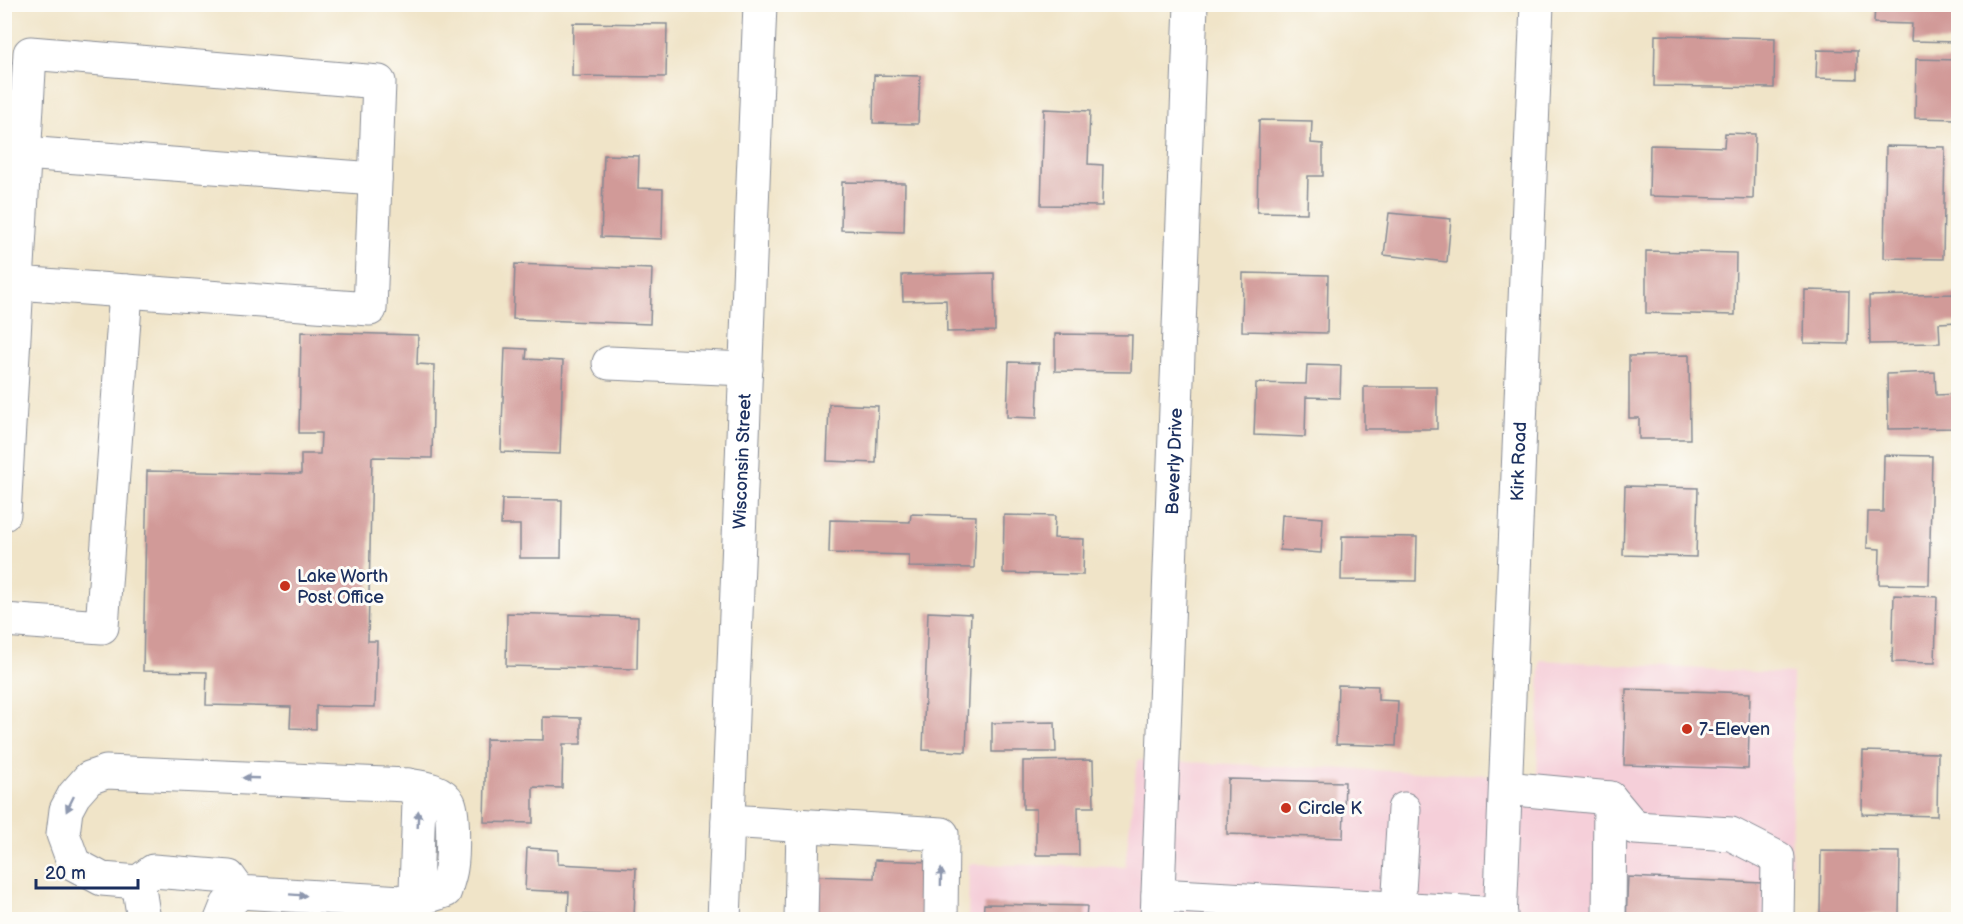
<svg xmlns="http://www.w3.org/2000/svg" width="1963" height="924" font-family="'Balsamiq Sans',sans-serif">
<rect width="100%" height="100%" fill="#fdfcf7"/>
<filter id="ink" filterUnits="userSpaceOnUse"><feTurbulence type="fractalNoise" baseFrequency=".0167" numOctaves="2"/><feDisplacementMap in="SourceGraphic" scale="12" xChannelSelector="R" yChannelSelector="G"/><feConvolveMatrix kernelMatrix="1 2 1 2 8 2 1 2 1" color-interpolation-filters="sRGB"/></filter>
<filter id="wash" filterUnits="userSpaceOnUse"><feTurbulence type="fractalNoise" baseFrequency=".008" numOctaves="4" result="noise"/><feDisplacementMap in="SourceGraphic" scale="24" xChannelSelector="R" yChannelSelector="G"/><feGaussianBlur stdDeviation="1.35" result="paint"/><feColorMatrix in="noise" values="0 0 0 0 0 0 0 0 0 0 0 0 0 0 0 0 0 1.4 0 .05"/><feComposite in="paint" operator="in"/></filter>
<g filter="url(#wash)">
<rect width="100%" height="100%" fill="#f0e4c8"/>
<path fill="#f5cfd9" d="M 1540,660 L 1793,674 L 1791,919 L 968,920 L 969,864 L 1125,867 L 1137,760 L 1537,777 Z"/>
<g id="blocks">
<g fill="#d19a98">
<path d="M 1875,5 L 1958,5 L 1958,42 L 1911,41 L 1912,24 L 1874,23 Z"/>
<path d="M 573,23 L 667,24 L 666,77 L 572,76 Z"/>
<path d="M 1655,35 L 1775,38 L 1774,88 L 1654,86 Z"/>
<path d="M 1817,50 L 1857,51 L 1857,79 L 1816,78 Z"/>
<path d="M 1916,59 L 1958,60 L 1958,119 L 1915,118 Z"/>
<path d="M 874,75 L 920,76 L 918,124 L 873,123 Z"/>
<path d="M 1044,109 L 1090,111 L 1088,164 L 1103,165 L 1102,206 L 1041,205 Z"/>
<path d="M 1259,120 L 1312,121 L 1311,143 L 1323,144 L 1323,176 L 1308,176 L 1307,213 L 1257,212 Z"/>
<path d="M 1725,133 L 1755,134 L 1753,199 L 1649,196 L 1650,145 L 1724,147 Z"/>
<path d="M 1886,146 L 1945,147 L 1943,259 L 1884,258 Z"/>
<path d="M 604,155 L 639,156 L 638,188 L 663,189 L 662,239 L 601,237 Z"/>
<path d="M 842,182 L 905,183 L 904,232 L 841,230 Z"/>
<path d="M 1389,213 L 1451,219 L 1447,262 L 1384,255 Z"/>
<path d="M 1646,251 L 1736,253 L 1735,315 L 1646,313 Z"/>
<path d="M 515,264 L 652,269 L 650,324 L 513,319 Z"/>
<path d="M 994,273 L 995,331 L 947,332 L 946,300 L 903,301 L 902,275 Z"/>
<path d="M 1243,273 L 1328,275 L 1327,333 L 1242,331 Z"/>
<path d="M 1805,290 L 1849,291 L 1848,344 L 1804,343 Z"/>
<path d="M 1958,294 L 1958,322 L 1939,323 L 1940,343 L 1870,344 L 1869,296 Z"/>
<path d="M 301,332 L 418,335 L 417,364 L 434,365 L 432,458 L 372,457 L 368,641 L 377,641 L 375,707 L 316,706 L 316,729 L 290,728 L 291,707 L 206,705 L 207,672 L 143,671 L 147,471 L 301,474 L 301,454 L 320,454 L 321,433 L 299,433 Z"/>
<path d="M 1055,334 L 1132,335 L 1131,372 L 1055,371 Z"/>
<path d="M 505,348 L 527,349 L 526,359 L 563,361 L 560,454 L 501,452 Z"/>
<path d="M 1689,355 L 1690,439 L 1639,439 L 1639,418 L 1629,418 L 1629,356 Z"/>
<path d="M 1009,362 L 1039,363 L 1037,418 L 1007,417 Z"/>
<path d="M 1307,365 L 1341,366 L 1340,398 L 1306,397 L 1305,437 L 1254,435 L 1256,383 L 1306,384 Z"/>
<path d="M 1935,372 L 1936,395 L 1957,394 L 1957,428 L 1888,429 L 1887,374 Z"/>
<rect x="1364" y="387" width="73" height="42"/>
<path d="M 829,404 L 878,406 L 876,463 L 827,461 Z"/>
<path d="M 1884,455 L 1932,456 L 1929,585 L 1879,584 L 1880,549 L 1867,548 L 1868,512 L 1883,512 Z"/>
<path d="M 1625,486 L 1698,488 L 1696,557 L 1623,555 Z"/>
<path d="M 502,499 L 562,500 L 561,558 L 520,558 L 520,525 L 501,525 Z"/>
<path d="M 911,514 L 976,516 L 974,568 L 909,567 L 909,555 L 829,553 L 830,520 L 910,522 Z"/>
<path d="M 1004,515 L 1055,516 L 1054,538 L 1084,539 L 1083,575 L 1003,573 Z"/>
<path d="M 1282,515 L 1323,518 L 1321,553 L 1280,550 Z"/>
<path d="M 1342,536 L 1417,537 L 1416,581 L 1341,580 Z"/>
<path d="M 1894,595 L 1937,597 L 1935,663 L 1892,662 Z"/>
<path d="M 928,612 L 971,614 L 966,752 L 923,750 Z"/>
<path d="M 507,613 L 638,617 L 637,669 L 506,666 Z"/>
<path d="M 1338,685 L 1378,686 L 1378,700 L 1398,701 L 1396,746 L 1336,744 Z"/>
<path d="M 1626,689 L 1750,693 L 1748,769 L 1624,765 Z"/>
<path d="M 543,717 L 581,718 L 581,744 L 563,744 L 562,788 L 533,787 L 533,823 L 484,822 L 486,739 L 543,740 Z"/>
<path d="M 1055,722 L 1056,752 L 992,752 L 992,723 Z"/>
<path d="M 1863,751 L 1938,753 L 1937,816 L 1862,814 Z"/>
<path d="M 1093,760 L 1094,807 L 1078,807 L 1079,855 L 1036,855 L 1036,809 L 1023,809 L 1023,761 Z"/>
<path d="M 1228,779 L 1345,782 L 1343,838 L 1227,834 Z"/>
<path d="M 527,848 L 558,850 L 558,864 L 636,868 L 634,917 L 568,914 L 569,892 L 525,890 Z"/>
<path d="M 1821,851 L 1900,852 L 1899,915 L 1820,913 Z"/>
<path d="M 875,860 L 933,862 L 931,920 L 813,920 L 815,876 L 874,878 Z"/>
<path d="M 1628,877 L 1762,883 L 1760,920 L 1626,920 Z"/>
<path d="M 984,904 L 1087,906 L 1086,920 L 983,920 Z"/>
</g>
</g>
</g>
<g filter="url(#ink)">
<use href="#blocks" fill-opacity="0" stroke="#868a93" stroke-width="1.5"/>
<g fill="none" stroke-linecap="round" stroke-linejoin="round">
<g stroke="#868a93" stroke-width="35">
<g id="minor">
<path d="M 24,153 L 375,179"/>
<path d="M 609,363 L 746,369"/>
<path d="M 4,514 L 30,53 L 379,82 L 370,309 L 17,283"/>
<path d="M 4,620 L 102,627 L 126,291"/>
<path d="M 408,785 C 421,787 442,789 449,803 C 454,811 453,857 451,868 C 450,876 447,883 445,891 L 429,896 L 412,898"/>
<path d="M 1506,788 L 1610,798 L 1635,828 L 1731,834 L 1778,858 L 1777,920"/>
<path d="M 728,821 L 942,834 L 941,920"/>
<path d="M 138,882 L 144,920"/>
<path d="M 1158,895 L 1501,914"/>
<path d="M 221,920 L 227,905 L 240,892 L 402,902 L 412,898 L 416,890 L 419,801 L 415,791 L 408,785 L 106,772 L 89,778 L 74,795 L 66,810 L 63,834 L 74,864 L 102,879 L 138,882 L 153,871 L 229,877 L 240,892"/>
<path id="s1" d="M 724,920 L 760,4"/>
<path d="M 801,920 L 803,826"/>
<path id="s2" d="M 1157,920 L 1191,4"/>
<path d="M 1393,920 L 1398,909 L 1404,809"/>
<path id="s3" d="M 1500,920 L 1537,4"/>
<path d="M 1609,920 L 1610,798"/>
</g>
</g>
<use href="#minor" stroke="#fff" stroke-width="33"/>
</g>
<defs><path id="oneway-solid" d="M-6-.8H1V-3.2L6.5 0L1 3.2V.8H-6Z" transform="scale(1.5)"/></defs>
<g fill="#8d97ae">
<use href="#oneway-solid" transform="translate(251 778) rotate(-178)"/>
<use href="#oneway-solid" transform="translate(70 804) rotate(116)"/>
<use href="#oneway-solid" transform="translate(418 819) rotate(-88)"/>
<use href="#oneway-solid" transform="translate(941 877) rotate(-89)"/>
<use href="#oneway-solid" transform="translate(298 895) rotate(4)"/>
</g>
</g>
<g fill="#c8321e" stroke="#fdfcf7" stroke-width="2">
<circle cx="285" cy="586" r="6"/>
<circle cx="1687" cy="729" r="6"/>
<circle cx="1286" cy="808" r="6"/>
</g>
<g text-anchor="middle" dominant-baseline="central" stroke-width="6" stroke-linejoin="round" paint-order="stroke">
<g font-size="18" fill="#1b2f5e" stroke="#fdfcf7">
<text stroke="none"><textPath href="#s1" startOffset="459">Wisconsin Street</textPath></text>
<text stroke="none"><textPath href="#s2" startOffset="459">Beverly Drive</textPath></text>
<text stroke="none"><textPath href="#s3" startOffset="459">Kirk Road</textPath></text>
</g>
<g font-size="18" fill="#1b2f5e" stroke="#fdfcf7" text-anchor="start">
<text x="297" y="576">Lake Worth<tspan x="297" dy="21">Post Office</tspan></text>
<text x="1699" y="729">7-Eleven</text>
<text x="1298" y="808">Circle K</text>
</g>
</g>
<rect width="1963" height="924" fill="none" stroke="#fdfcf7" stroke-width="24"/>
<path d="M36 879v9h102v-9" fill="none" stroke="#1b2f5e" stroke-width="3"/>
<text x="45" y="879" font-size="18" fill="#1b2f5e" stroke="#fdfcf7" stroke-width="4.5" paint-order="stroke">20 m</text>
</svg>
